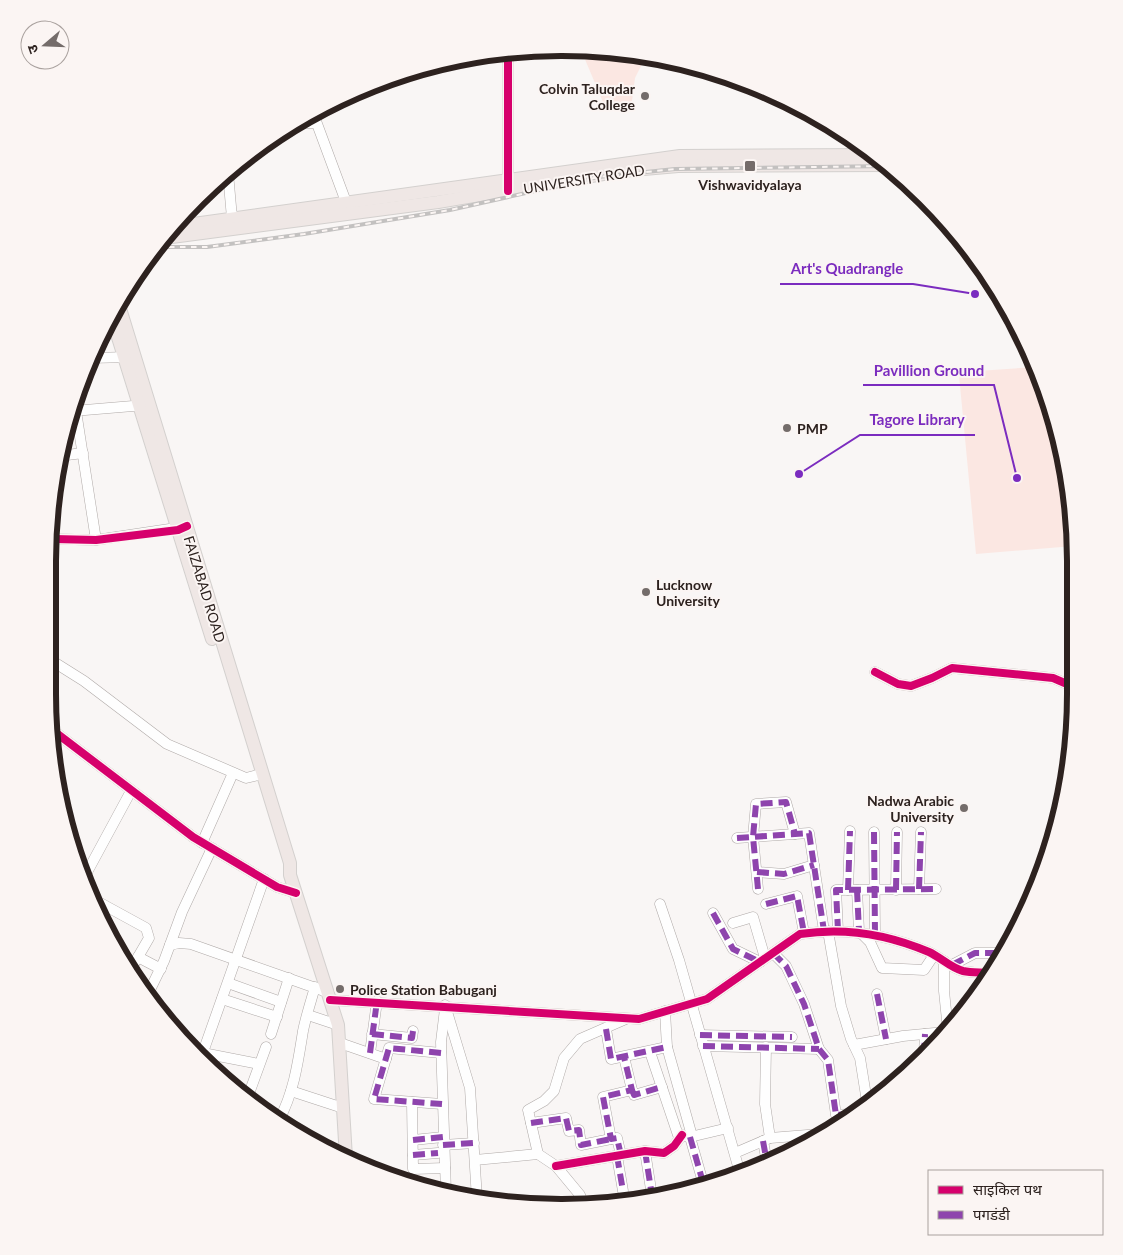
<svg xmlns="http://www.w3.org/2000/svg" width="1123" height="1255" font-family="Lato,'Noto Sans Devanagari',sans-serif">
<rect width="100%" height="100%" fill="#f9f6f5"/>
<g fill="#fbe7e2">
<path d="M 581,50 L 629,52 L 646,56 L 635,78 L 631,108 L 606,109 Z"/>
<path d="M 1035,367 L 1058,429 L 1074,528 L 1074,546 L 976,554 L 959,375 L 963,372 Z"/>
</g>
<g fill="none" stroke-linecap="round" stroke-linejoin="round">
<g stroke="#afa9a7" stroke-width="11">
<g id="minor">
<path d="M 508,52 L 508,186"/>
<path d="M 313,113 L 349,210"/>
<path d="M 296,124 L 315,123"/>
<path d="M 228,173 L 232,218"/>
<path d="M 90,358 L 130,357"/>
<path d="M 73,411 L 145,405"/>
<path d="M 76,411 L 96,540"/>
<path d="M 59,456 L 83,453"/>
<path d="M 54,539 L 96,540 L 183,527"/>
<path d="M 49,659 L 84,681 L 167,744 L 246,778 L 262,774"/>
<path d="M 875,672 L 898,684 L 911,686 L 932,678 L 952,668 L 1053,678 L 1074,687"/>
<path d="M 51,729 L 193,837 L 277,887 L 296,893"/>
<path d="M 874,832 L 875,934"/>
<path d="M 737,838 L 809,833 L 824,931"/>
<path d="M 202,843 L 233,773"/>
<path d="M 757,872 L 784,874 L 814,865"/>
<path d="M 85,876 L 131,791"/>
<path d="M 758,889 L 753,837 L 756,804 L 786,802 L 795,834"/>
<path d="M 919,889 L 921,832"/>
<path d="M 848,890 L 850,831"/>
<path d="M 857,890 L 859,931 L 870,942 L 882,968 L 924,970 L 934,955"/>
<path d="M 896,890 L 897,832"/>
<path d="M 93,899 L 146,928 L 149,938 L 131,969"/>
<path d="M 660,904 L 679,960 L 740,1173"/>
<path d="M 766,904 L 797,896 L 804,933"/>
<path d="M 713,913 L 733,949 L 760,962"/>
<path d="M 733,923 L 753,917 L 765,958"/>
<path d="M 828,931 L 841,1006 L 851,1039 L 860,1058 L 867,1102"/>
<path d="M 838,931 L 836,890 L 936,889"/>
<path d="M 111,938 L 114,940"/>
<path d="M 170,945 L 179,943 L 191,944 L 327,992"/>
<path d="M 773,953 L 786,966 L 804,1004 L 819,1049 L 828,1060 L 836,1115 L 850,1114"/>
<path d="M 138,957 L 161,969"/>
<path d="M 944,961 L 944,991 L 948,1030"/>
<path d="M 952,965 L 975,953 L 1002,953"/>
<path d="M 228,983 L 281,1002"/>
<path d="M 877,994 L 886,1039"/>
<path d="M 147,996 L 164,961 L 182,912 L 212,848"/>
<path d="M 222,999 L 277,1017"/>
<path d="M 330,1000 L 639,1019 L 707,999 L 800,934 C 845,927 887,934 929,952 C 940,957 951,968 963,971 C 972,973 981,972 990,973"/>
<path d="M 445,1005 L 470,1088 L 477,1199"/>
<path d="M 445,1009 L 441,1042 L 446,1193"/>
<path d="M 665,1011 L 667,1047 L 692,1136"/>
<path d="M 308,1015 L 338,1025"/>
<path d="M 606,1029 L 611,1059 L 667,1047"/>
<path d="M 271,1034 L 289,978"/>
<path d="M 372,1034 L 412,1038 L 413,1031"/>
<path d="M 700,1035 L 792,1037"/>
<path d="M 340,1043 L 386,1059"/>
<path d="M 854,1045 L 903,1036 L 945,1032"/>
<path d="M 703,1046 L 819,1049"/>
<path d="M 766,1047 L 765,1104 L 770,1138"/>
<path d="M 650,1052 L 678,1135 L 690,1137 L 728,1128"/>
<path d="M 203,1053 L 259,1064"/>
<path d="M 370,1053 L 377,1001"/>
<path d="M 441,1053 L 389,1048 L 374,1099 L 442,1104"/>
<path d="M 202,1055 L 264,879"/>
<path d="M 924,1055 L 925,1034"/>
<path d="M 632,1090 L 634,1095 L 662,1087"/>
<path d="M 291,1091 L 343,1108"/>
<path d="M 247,1099 L 266,1047"/>
<path d="M 412,1102 L 413,1169 L 445,1168"/>
<path d="M 279,1120 C 294,1092 298,1062 303,1031 C 306,1016 311,1001 315,987"/>
<path d="M 531,1123 L 566,1118 L 569,1131 L 579,1130 L 581,1145 L 611,1139"/>
<path d="M 690,1137 L 704,1186"/>
<path d="M 413,1140 L 443,1137"/>
<path d="M 763,1141 L 767,1163"/>
<path d="M 443,1145 L 474,1143"/>
<path d="M 645,1151 L 652,1196"/>
<path d="M 735,1153 L 770,1138 L 820,1134"/>
<path d="M 538,1154 L 528,1110 L 544,1101 L 554,1091 L 564,1058 L 580,1039 L 626,1019"/>
<path d="M 413,1155 L 438,1153"/>
<path d="M 621,1155 L 617,1138 L 611,1139 L 603,1097 L 632,1090 L 624,1057"/>
<path d="M 617,1156 L 623,1191"/>
<path d="M 475,1160 L 538,1154 L 556,1166 L 580,1195 L 584,1205"/>
<path d="M 556,1166 L 645,1151 L 664,1153 L 674,1146 L 682,1135"/>
<path d="M 688,1191 L 704,1186"/>
</g>
</g>
<g stroke="#d3d0ce" stroke-width="14">
<g id="major">
<path d="M 172,227 L 680,156 L 872,155"/>
<path d="M 164,238 L 438,202 L 621,171 L 678,166 L 887,165"/>
<path d="M 118,302 L 290,863 L 290,875 L 338,1025 L 346,1158"/>
<path d="M 111,315 L 212,639"/>
</g>
</g>
<use href="#minor" stroke="#fefefe" stroke-width="10"/>
<use href="#major" stroke="#efe7e5" stroke-width="12"/>
<g stroke="#c3c1c0" stroke-width="4">
<path id="rail" d="M 158,247 L 207,247 L 304,234 L 450,210 L 598,177 L 675,169 L 888,166"/>
</g>
<use href="#rail" stroke="#fbf5f3" stroke-width="2" stroke-dasharray="5.5" stroke-linecap="butt"/>
<g stroke="#8e44ad" stroke-width="6" stroke-dasharray="12 6" stroke-linecap="butt">
<path d="M 874,832 L 875,934"/>
<path d="M 737,838 L 809,833 L 824,931"/>
<path d="M 757,872 L 784,874 L 814,865"/>
<path d="M 758,889 L 753,837 L 756,804 L 786,802 L 795,834"/>
<path d="M 919,889 L 921,832"/>
<path d="M 848,890 L 850,831"/>
<path d="M 857,890 L 859,931 L 863,932"/>
<path d="M 896,890 L 897,832"/>
<path d="M 766,904 L 797,896 L 804,933"/>
<path d="M 713,913 L 733,949 L 760,962"/>
<path d="M 838,931 L 836,890 L 936,889"/>
<path d="M 773,953 L 786,966 L 804,1004 L 819,1049 L 828,1060 L 836,1115 L 850,1114"/>
<path d="M 952,965 L 975,953 L 1002,953"/>
<path d="M 877,994 L 886,1039"/>
<path d="M 606,1029 L 611,1059 L 667,1047"/>
<path d="M 372,1034 L 412,1038 L 413,1031"/>
<path d="M 700,1035 L 792,1037"/>
<path d="M 703,1046 L 819,1049"/>
<path d="M 370,1053 L 377,1001"/>
<path d="M 441,1053 L 389,1048 L 374,1099 L 442,1104"/>
<path d="M 924,1055 L 925,1034"/>
<path d="M 632,1090 L 634,1095 L 662,1087"/>
<path d="M 531,1123 L 566,1118 L 569,1131 L 579,1130 L 581,1145 L 611,1139"/>
<path d="M 690,1137 L 704,1186"/>
<path d="M 413,1140 L 443,1137"/>
<path d="M 763,1141 L 767,1163"/>
<path d="M 443,1145 L 474,1143"/>
<path d="M 645,1151 L 652,1196"/>
<path d="M 413,1155 L 438,1153"/>
<path d="M 621,1155 L 617,1138 L 611,1139 L 603,1097 L 632,1090 L 624,1057"/>
<path d="M 617,1156 L 623,1191"/>
<path d="M 688,1191 L 704,1186"/>
</g>
<g stroke="#fbf5f3" stroke-width="11">
<g id="cycleway">
<path d="M 508,52 L 508,191"/>
<path d="M 54,539 L 96,540 L 178,530 L 187,526"/>
<path d="M 875,672 L 898,684 L 911,686 L 932,678 L 952,668 L 1053,678 L 1074,687"/>
<path d="M 51,729 L 193,837 L 277,887 L 296,893"/>
<path d="M 330,1000 L 639,1019 L 707,999 L 800,934 C 845,927 887,934 929,952 C 940,957 951,968 963,971 C 972,973 981,972 990,973"/>
<path d="M 556,1166 L 645,1151 L 664,1153 L 674,1146 L 682,1135"/>
</g>
</g>
<use href="#cycleway" stroke="#d6006c" stroke-width="8"/>
</g>
<g fill="#746c6a" stroke="#fbf5f3" stroke-width="2">
<circle cx="645" cy="96" r="5"/>
<rect x="744" y="160" width="12" height="12" rx="2.5"/>
<circle cx="787" cy="428" r="5"/>
<circle cx="646" cy="592" r="5"/>
<circle cx="964" cy="808" r="5"/>
<circle cx="340" cy="989" r="5"/>
</g>
<g text-anchor="middle" dominant-baseline="central" stroke-width="4" stroke-linejoin="round" paint-order="stroke">
<g font-size="14" font-weight="bold" fill="#2d221f" stroke="#fbf5f3" text-anchor="start">
<text x="635" y="88" text-anchor="end">Colvin Taluqdar<tspan x="635" dy="16">College</tspan></text>
<text x="750" y="184" text-anchor="middle">Vishwavidyalaya</text>
<text x="797" y="428">PMP</text>
<text x="656" y="584">Lucknow<tspan x="656" dy="16">University</tspan></text>
<text x="954" y="800" text-anchor="end">Nadwa Arabic<tspan x="954" dy="16">University</tspan></text>
<text x="350" y="989">Police Station Babuganj</text>
</g>
<g font-size="14" fill="#2d221f" stroke="#fbf5f3">
<text transform="translate(584 179) rotate(-9)">UNIVERSITY ROAD</text>
<text transform="translate(205 589) rotate(73)">FAIZABAD ROAD</text>
</g>
</g>
<path d="M0 0H1123V1255H0ZM561 56H562A505 505 0 0 1 1067 561V694A505 505 0 0 1 562 1199H561A505 505 0 0 1 56 694V561A505 505 0 0 1 561 56Z" fill="#fbf5f3" fill-rule="evenodd"/>
<path fill="none" stroke="#2d221f" stroke-width="6" d="M561 56H562A505 505 0 0 1 1067 561V694A505 505 0 0 1 562 1199H561A505 505 0 0 1 56 694V561A505 505 0 0 1 561 56Z"/>
<path fill="none" stroke="#7b2cbf" stroke-width="2" d="M975 294L913 284H780M1017 478L994 385H863M799 474L860 435H975"/>
<g fill="#7b2cbf" stroke="#fbf5f3" stroke-width="2">
<circle cx="975" cy="294" r="5"/>
<circle cx="1017" cy="478" r="5"/>
<circle cx="799" cy="474" r="5"/>
</g>
<g font-size="15" text-anchor="middle" font-weight="bold" fill="#7b2cbf" stroke="#fbf5f3" stroke-width="4" stroke-linejoin="round" paint-order="stroke">
<text x="847" y="274">Art's Quadrangle</text>
<text x="929" y="376">Pavillion Ground</text>
<text x="917" y="425">Tagore Library</text>
</g>
<rect x="928" y="1170" width="175" height="65" fill="#fbf5f3" stroke="#a9a19e"/>
<rect x="938" y="1186" width="25" height="8" fill="#d6006c" stroke="#a9a19e"/>
<text x="973" y="1195" font-size="15" fill="#2d221f">साइकिल पथ</text>
<rect x="938" y="1211" width="25" height="8" fill="#8e44ad" stroke="#a9a19e"/>
<text x="973" y="1220" font-size="15" fill="#2d221f">पगडंडी</text>
<g transform="translate(45 45) rotate(251)"><circle r="24" fill="#fbf5f3" stroke="#a9a19e"/>
<path d="M0-4L9 19L0 12L-9 19Z" fill="#746c6a"/>
<text y="-8" font-size="14" font-weight="bold" text-anchor="middle" fill="#2d221f">उ</text>
</g>
</svg>
